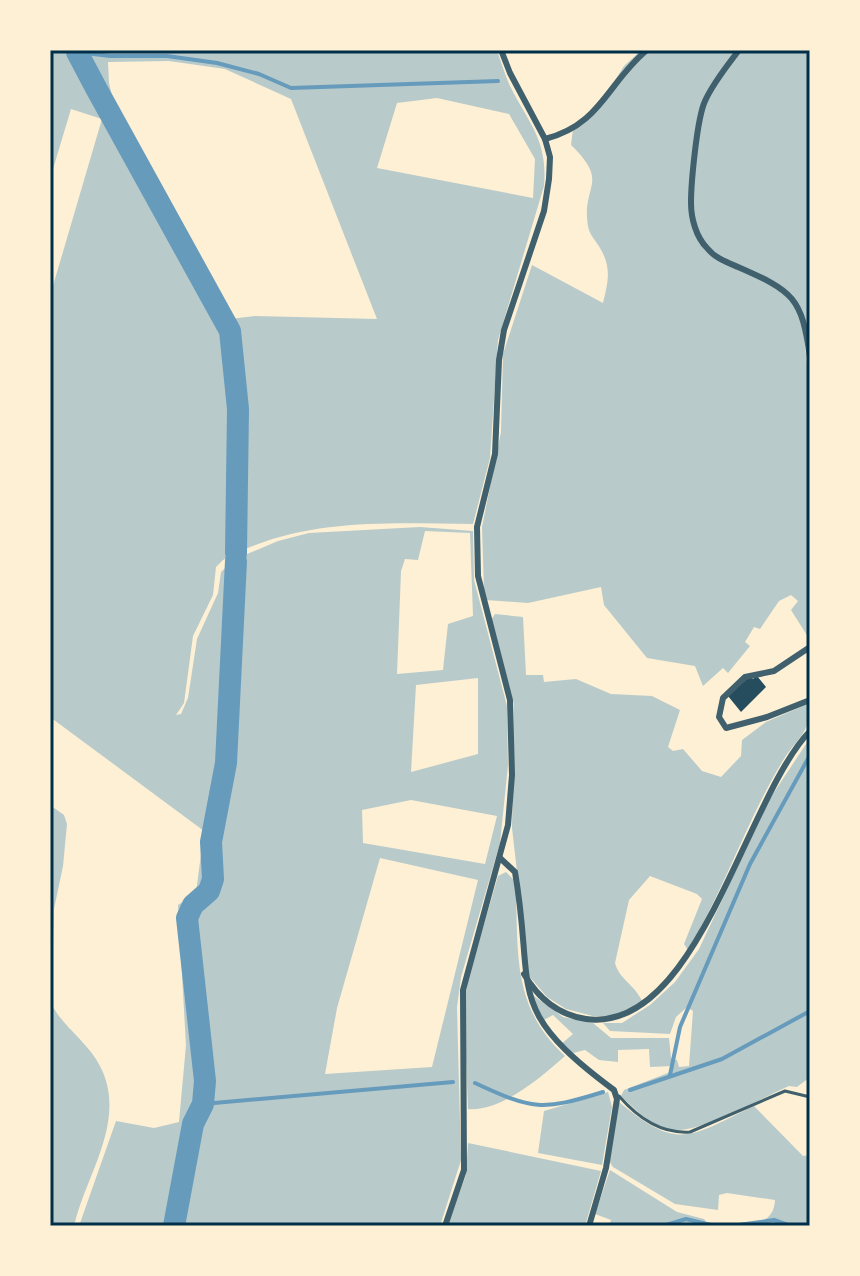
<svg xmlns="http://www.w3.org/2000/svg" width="860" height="1276" font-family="'Fira Sans',sans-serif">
<rect width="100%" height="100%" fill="#fdf0d5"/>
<g fill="#b9caca" fill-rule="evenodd">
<path d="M 50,50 L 497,50 C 501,62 505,75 510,86 C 529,124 548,140 544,186 L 498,340 L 490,458 L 473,524 C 388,523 300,517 223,560 L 216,567 L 213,595 L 193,636 L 184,703 L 176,715 L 181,714 L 188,698 L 197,639 L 218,593 L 221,572 L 233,560 L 278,541 L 309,533 L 420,527 L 473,531 L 474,580 L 507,706 L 508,765 L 500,843 L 461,977 L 457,1007 L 461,1160 L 440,1226 L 79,1226 L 116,1121 L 154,1128 L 179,1122 L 186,1045 L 178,905 L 196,893 L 204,831 L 50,717 L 50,296 L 102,119 L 71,109 L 50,179 ZM 169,61 L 225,69 L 291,99 L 377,319 L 255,316 L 230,319 L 116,113 L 109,83 L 108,62 ZM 437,98 L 509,114 L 535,159 L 533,198 L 377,168 L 397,103 ZM 425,531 L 470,533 L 473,616 L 448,624 L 443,670 L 397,674 L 401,571 L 405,559 L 418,560 ZM 478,678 L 478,754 L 411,772 L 416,685 ZM 411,800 L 497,816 L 485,864 L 363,843 L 362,810 ZM 380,858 L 478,880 L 432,1067 L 325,1074 L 337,1008 Z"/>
<path d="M 634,50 L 810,50 L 810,333 L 803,329 L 810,389 L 810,640 L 791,610 L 798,601 L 791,595 L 779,601 L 760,629 L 754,627 L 745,642 L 750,646 L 728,673 L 723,668 L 703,686 L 695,666 L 647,658 L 604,605 L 601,587 L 528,603 L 486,600 L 484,591 L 482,527 L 501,432 L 503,354 L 532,265 L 603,303 C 608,282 612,268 600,248 C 596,241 589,234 588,226 C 581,184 611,184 571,145 L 573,129 L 601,102 L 624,66 L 637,54 Z"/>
<path d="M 495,614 L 523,617 L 526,675 L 543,675 L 544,682 L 576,679 L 611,694 L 652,696 L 680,710 L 668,747 L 673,751 L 683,749 L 702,771 L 721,777 L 741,756 L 742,740 L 766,722 L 810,703 C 810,735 798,736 782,762 C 746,822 724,890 688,950 L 684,944 L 702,899 L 697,894 L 650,876 L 629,900 L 615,963 C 619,979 635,985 642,1001 L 619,1016 L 593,1016 L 566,1009 L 547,997 L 529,976 L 512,828 L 514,704 L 491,620 Z"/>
<path d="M 810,738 L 810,1077 L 797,1087 L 789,1086 C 761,1098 694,1138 666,1129 C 649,1124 634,1108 621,1096 L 624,1090 L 673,1071 L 672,1066 L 650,1067 L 649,1049 L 618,1050 L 618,1062 L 599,1060 L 585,1050 L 569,1054 L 560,1045 L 573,1034 L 553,1015 L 542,1021 L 531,999 L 534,996 L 563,1017 L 593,1023 L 611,1038 L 669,1038 L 671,1058 L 677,1060 L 679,1067 L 689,1066 L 693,1011 L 687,1007 L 676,1017 L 670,1034 L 610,1031 L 603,1023 L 622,1023 L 650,1005 L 675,982 L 699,949 L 769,800 Z"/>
<path d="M 50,805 L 64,815 L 67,824 L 63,866 L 54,909 L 51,1003 C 60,1024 87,1041 100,1066 C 128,1120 86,1174 74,1226 L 50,1226 Z"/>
<path d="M 506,872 L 513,879 L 516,891 C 518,956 513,1008 565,1056 C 540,1078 501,1112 468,1109 L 464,1005 L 467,983 L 498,876 Z"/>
<path d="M 608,1092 L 612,1107 L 602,1165 L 538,1153 L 544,1111 Z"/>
<path d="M 619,1102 C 679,1152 689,1137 754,1106 L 803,1156 L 810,1155 L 810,1226 L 746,1226 C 762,1222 774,1219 775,1200 L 727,1193 L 719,1195 L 718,1210 L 675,1204 L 613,1167 L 609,1161 Z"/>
<path d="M 468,1143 L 601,1171 L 585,1226 L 447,1226 L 466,1175 Z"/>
<path d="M 610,1170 L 677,1212 L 704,1219 L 709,1226 L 609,1226 L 611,1220 L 595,1214 Z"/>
</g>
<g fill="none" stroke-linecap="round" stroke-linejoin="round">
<g stroke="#669bbc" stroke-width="4">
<path d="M 77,52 L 110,56 L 167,56 L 217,63 L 259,74 L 291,88 L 498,81"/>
<path d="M 670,1075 L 680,1027 L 750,864 L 810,755"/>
<path d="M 475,1083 C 533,1110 542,1111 603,1092"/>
<path d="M 630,1090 L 722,1059 L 810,1011"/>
<path d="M 203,1104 L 453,1082"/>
<path d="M 663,1226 L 686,1219 L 715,1226"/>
<path d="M 731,1226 L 774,1220 L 791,1226"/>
</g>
<g stroke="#669bbc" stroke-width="22">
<path d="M 79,50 L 77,52 L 96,88 L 230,331 L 238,409 L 236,553"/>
<path d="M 174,1226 L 193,1124 L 203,1104 L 205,1081 L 187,918 L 193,905 L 209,891 L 213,879 L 211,842 L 226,763 L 236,561"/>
</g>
</g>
<path fill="#264d5e" d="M 750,676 L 753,679 L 757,676 L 766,687 L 741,712 L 728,696 Z"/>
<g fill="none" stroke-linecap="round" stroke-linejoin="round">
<path stroke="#3f606c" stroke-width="3" d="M 619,1096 C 638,1118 661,1134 690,1132 L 785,1091 L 810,1097"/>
<g stroke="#3f606c" stroke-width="6">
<path d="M 739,50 C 727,66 713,83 705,101 C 697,118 691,183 691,203 C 691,218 696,237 707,248 C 715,258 726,262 738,267 C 793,291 802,297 810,358"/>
<path d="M 545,139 C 601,125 607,83 647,50"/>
<path d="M 810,647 L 774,671 L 745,677 L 723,698 L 719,717 L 726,728 L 767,717 L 810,700"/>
<path d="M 500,858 L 515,872 C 536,993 502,1007 614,1090 L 617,1099 L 606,1168 L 589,1226"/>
<path d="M 524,974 C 538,998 559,1015 586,1019 C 698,1034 745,798 810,731"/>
<path d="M 445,1226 L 464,1170 L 463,990 L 508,825 L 512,775 L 510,700 L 478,576 L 477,527 L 495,454 L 499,360 L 504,330 L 544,211 L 549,179 L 550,157 L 545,139 L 510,73 L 501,50"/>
</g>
</g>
<rect width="860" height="1276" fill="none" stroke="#fdf0d5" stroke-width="104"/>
<rect x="52" y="52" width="756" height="1172" fill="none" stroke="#003049" stroke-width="3"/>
</svg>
